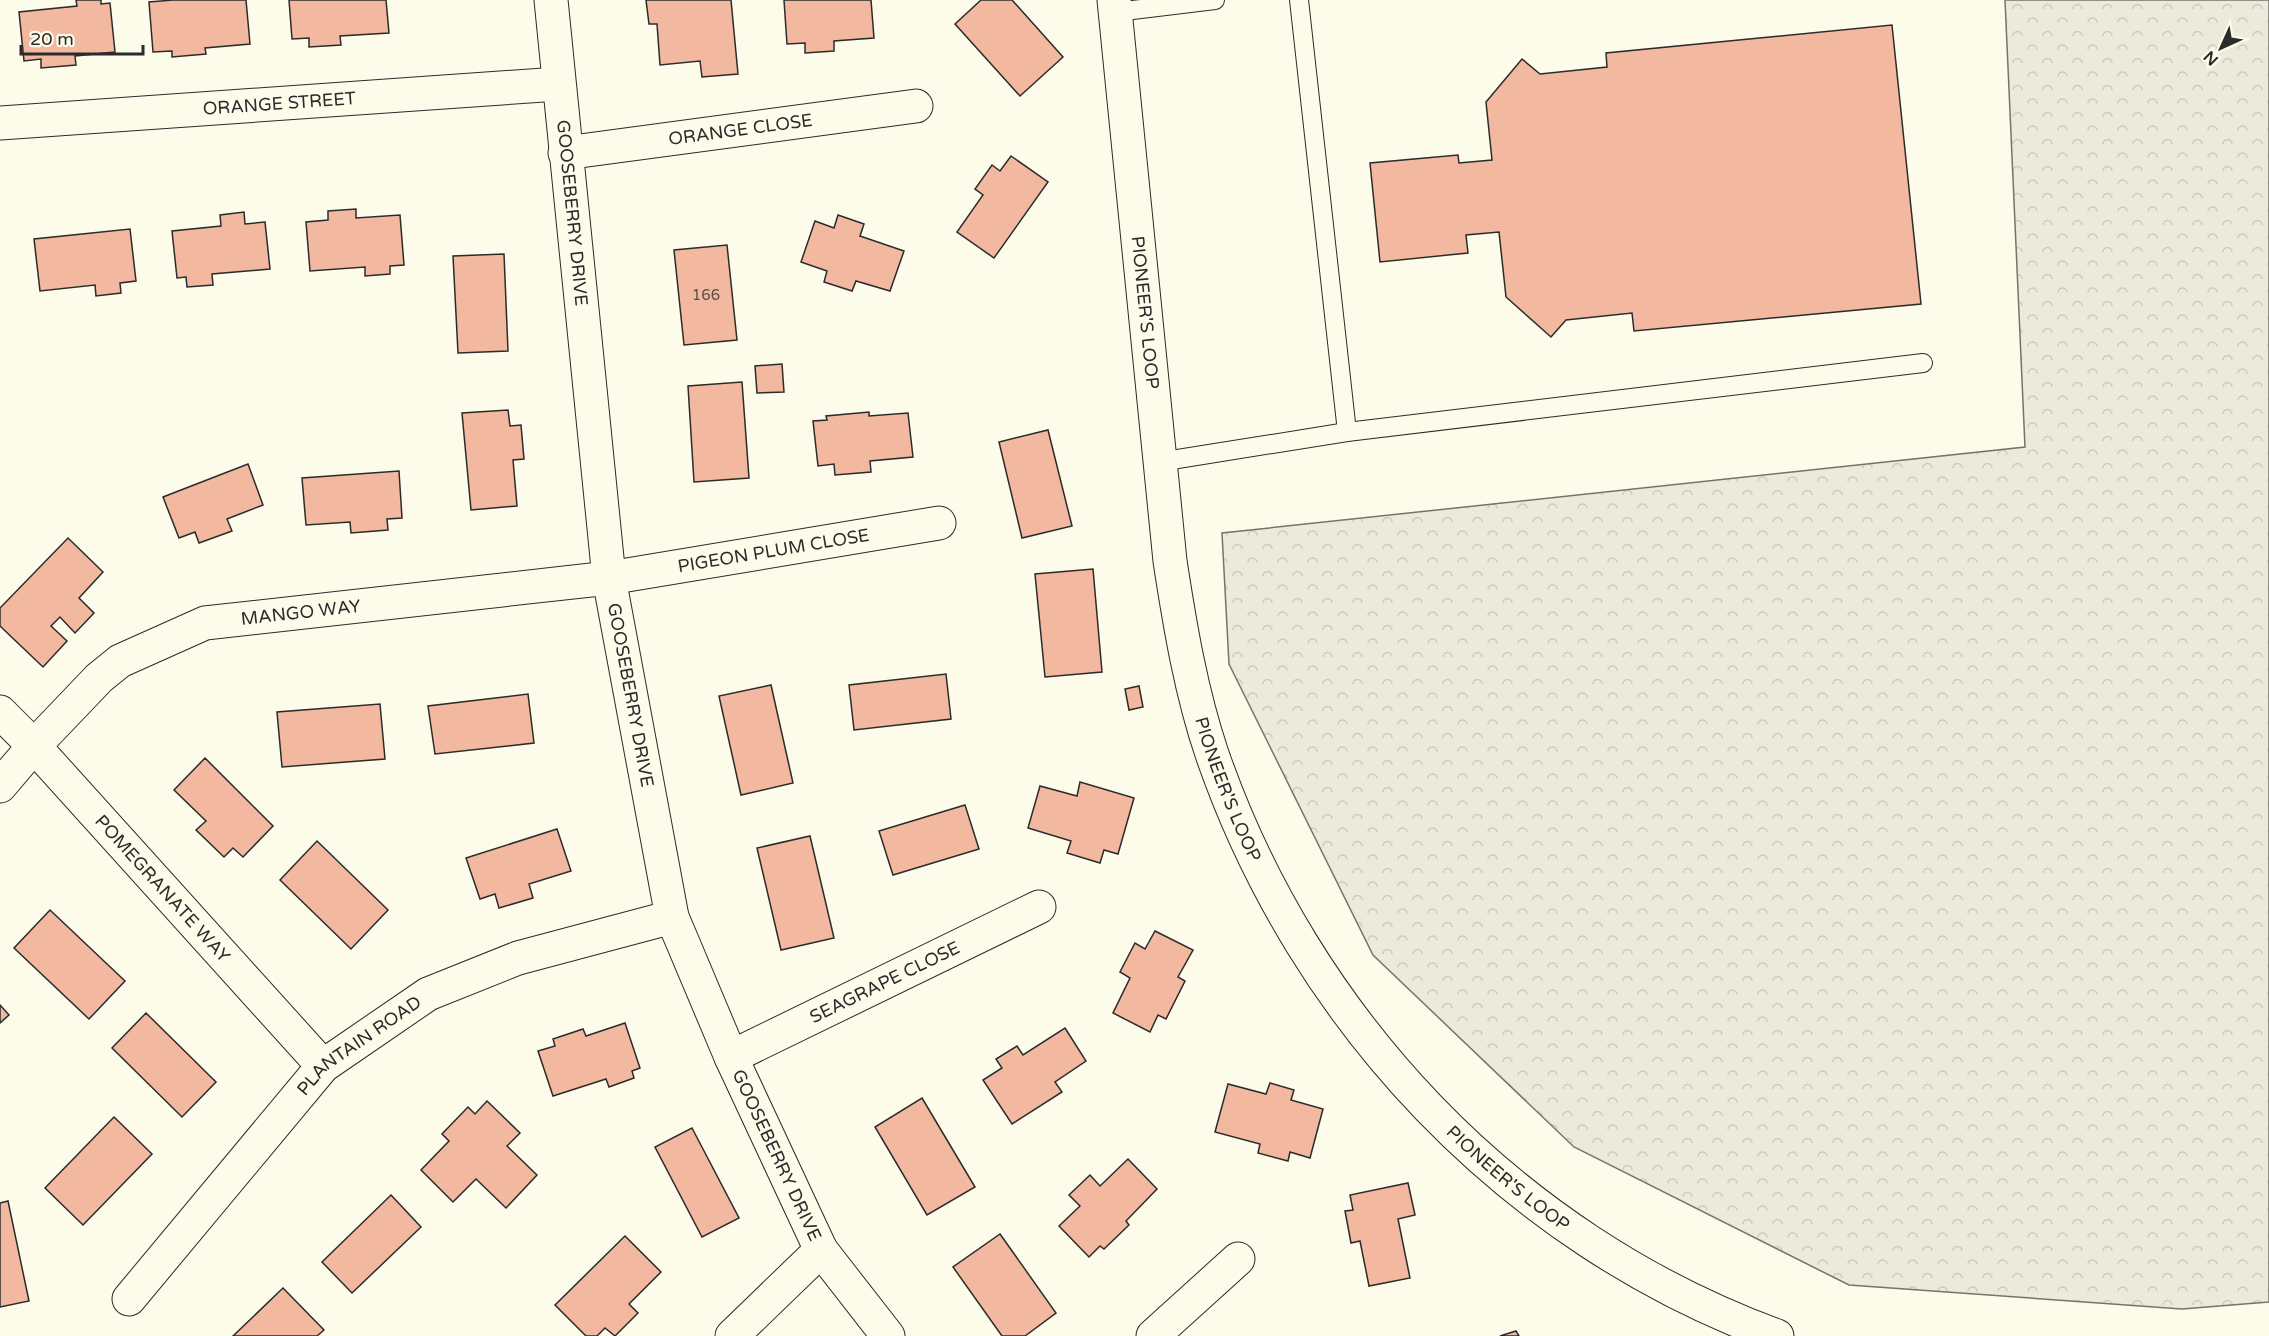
<svg xmlns="http://www.w3.org/2000/svg" width="2269" height="1336" font-family="'Varela Round',sans-serif">
<defs>
<pattern id="forest-crowns" width="20" height="18" patternUnits="userSpaceOnUse" patternTransform="scale(1.5)"><rect width="20" height="18" fill="#ecebdb"/><path d="M2 6a3 3 0 1 1 6 0M12 15a3 3 0 1 1 6 0" fill="none" stroke="#cbcabc"/></pattern>
</defs>
<rect width="100%" height="100%" fill="#fdfbea"/>
<path fill="url(#forest-crowns)" stroke="#74746e" stroke-width="1.5" d="M 2005,0 L 2269,0 L 2269,1302 L 2182,1309 L 1849,1285 L 1574,1147 L 1373,955 L 1229,664 L 1222,533 L 2025,447 Z"/>
<g fill="#f2b8a0" stroke="#2b2b2b" stroke-width="1.5">
<path d="M 76,0 L 101,0 L 101,4 L 110,3 L 115,52 L 75,56 L 76,65 L 41,68 L 41,59 L 24,61 L 19,12 L 77,6 Z"/>
<path d="M 173,0 L 246,0 L 250,44 L 205,48 L 206,54 L 172,57 L 172,51 L 153,52 L 149,2 Z"/>
<path d="M 289,0 L 386,0 L 389,33 L 340,36 L 341,45 L 309,47 L 309,38 L 292,39 Z"/>
<path d="M 646,0 L 731,0 L 738,74 L 702,77 L 700,61 L 660,65 L 657,24 L 649,24 Z"/>
<path d="M 784,0 L 871,0 L 874,38 L 834,41 L 834,51 L 805,53 L 805,43 L 787,44 Z"/>
<path d="M 981,0 L 1012,0 L 1063,57 L 1020,96 L 955,24 Z"/>
<path d="M 1892,25 L 1921,304 L 1634,331 L 1632,313 L 1566,320 L 1551,337 L 1506,297 L 1499,232 L 1466,235 L 1468,253 L 1380,262 L 1370,163 L 1458,155 L 1459,163 L 1492,160 L 1486,102 L 1522,59 L 1540,74 L 1607,67 L 1606,53 Z"/>
<path d="M 1011,156 L 1048,182 L 994,258 L 957,232 L 983,195 L 975,189 L 992,165 L 1000,171 Z"/>
<path d="M 356,209 L 356,218 L 400,215 L 404,265 L 390,266 L 390,274 L 365,276 L 365,267 L 310,271 L 306,222 L 328,220 L 328,211 Z"/>
<path d="M 244,212 L 245,224 L 265,222 L 270,269 L 212,274 L 213,285 L 187,287 L 186,277 L 177,278 L 172,231 L 221,226 L 220,215 Z"/>
<path d="M 838,215 L 864,224 L 860,236 L 904,251 L 890,291 L 856,281 L 852,291 L 824,282 L 827,271 L 801,262 L 815,221 L 834,228 Z"/>
<path d="M 130,229 L 136,281 L 120,283 L 121,293 L 96,296 L 95,285 L 40,291 L 34,239 Z"/>
<path d="M 727,245 L 737,340 L 684,345 L 674,250 Z"/>
<path d="M 504,254 L 508,351 L 458,353 L 453,256 Z"/>
<path d="M 782,364 L 784,392 L 757,393 L 755,366 Z"/>
<path d="M 742,382 L 749,478 L 694,482 L 688,386 Z"/>
<path d="M 508,410 L 510,426 L 521,425 L 524,459 L 513,460 L 517,506 L 471,510 L 462,413 Z"/>
<path d="M 869,412 L 869,416 L 908,413 L 913,457 L 870,461 L 871,472 L 835,475 L 834,464 L 818,466 L 813,421 L 827,420 L 826,416 Z"/>
<path d="M 1048,430 L 1072,526 L 1022,538 L 999,442 Z"/>
<path d="M 248,464 L 263,505 L 227,519 L 232,531 L 199,543 L 195,532 L 179,538 L 163,497 Z"/>
<path d="M 399,471 L 402,518 L 387,519 L 388,530 L 351,533 L 350,522 L 306,525 L 302,478 Z"/>
<path d="M 68,538 L 103,572 L 79,598 L 94,613 L 75,633 L 60,617 L 51,626 L 67,641 L 43,667 L 0,626 L 0,608 Z"/>
<path d="M 1093,569 L 1102,672 L 1045,677 L 1035,574 Z"/>
<path d="M 946,674 L 951,719 L 854,730 L 849,685 Z"/>
<path d="M 771,685 L 793,783 L 741,795 L 719,696 Z"/>
<path d="M 1139,686 L 1143,707 L 1129,710 L 1125,689 Z"/>
<path d="M 528,694 L 534,743 L 435,754 L 428,706 Z"/>
<path d="M 380,704 L 385,759 L 282,767 L 277,712 Z"/>
<path d="M 205,758 L 273,826 L 243,857 L 233,848 L 224,857 L 196,830 L 206,821 L 174,790 Z"/>
<path d="M 1080,782 L 1134,798 L 1118,854 L 1104,850 L 1100,863 L 1067,853 L 1071,841 L 1028,828 L 1040,786 L 1077,796 Z"/>
<path d="M 965,805 L 979,849 L 893,875 L 879,831 Z"/>
<path d="M 557,829 L 571,871 L 529,884 L 533,898 L 499,908 L 495,894 L 480,899 L 466,858 Z"/>
<path d="M 810,836 L 834,938 L 781,950 L 757,848 Z"/>
<path d="M 317,841 L 388,910 L 351,949 L 280,880 Z"/>
<path d="M 50,910 L 125,981 L 89,1019 L 14,948 Z"/>
<path d="M 1155,931 L 1193,950 L 1178,977 L 1185,981 L 1166,1019 L 1158,1015 L 1150,1032 L 1113,1013 L 1130,978 L 1120,972 L 1135,943 L 1145,949 Z"/>
<path d="M 0,1005 L 9,1015 L 0,1023 Z"/>
<path d="M 146,1013 L 216,1082 L 182,1117 L 112,1048 Z"/>
<path d="M 625,1023 L 640,1068 L 632,1071 L 634,1078 L 609,1087 L 606,1079 L 553,1096 L 538,1051 L 555,1046 L 553,1039 L 583,1029 L 586,1036 Z"/>
<path d="M 1065,1028 L 1086,1061 L 1055,1082 L 1062,1092 L 1012,1124 L 983,1080 L 1002,1068 L 996,1059 L 1017,1046 L 1023,1055 Z"/>
<path d="M 1270,1083 L 1294,1090 L 1291,1100 L 1323,1109 L 1310,1158 L 1290,1152 L 1288,1161 L 1258,1153 L 1260,1144 L 1215,1132 L 1228,1084 L 1266,1094 Z"/>
<path d="M 922,1098 L 975,1187 L 927,1215 L 875,1127 Z"/>
<path d="M 487,1101 L 520,1133 L 507,1146 L 537,1175 L 506,1208 L 476,1179 L 453,1202 L 421,1170 L 449,1141 L 442,1134 L 468,1107 L 475,1114 Z"/>
<path d="M 114,1117 L 152,1154 L 83,1225 L 45,1188 Z"/>
<path d="M 692,1128 L 739,1218 L 702,1237 L 655,1147 Z"/>
<path d="M 1128,1159 L 1157,1189 L 1126,1221 L 1129,1225 L 1104,1249 L 1100,1246 L 1089,1257 L 1059,1226 L 1080,1206 L 1069,1195 L 1090,1175 L 1100,1186 Z"/>
<path d="M 1408,1183 L 1415,1215 L 1398,1219 L 1410,1278 L 1369,1286 L 1360,1241 L 1351,1243 L 1345,1211 L 1353,1210 L 1350,1195 Z"/>
<path d="M 391,1195 L 421,1227 L 352,1293 L 322,1262 Z"/>
<path d="M 8,1201 L 29,1301 L 0,1307 L 0,1203 Z"/>
<path d="M 1000,1234 L 1056,1313 L 1025,1336 L 1002,1336 L 953,1267 Z"/>
<path d="M 625,1236 L 661,1272 L 629,1304 L 638,1313 L 615,1336 L 605,1328 L 597,1336 L 586,1336 L 555,1305 Z"/>
<path d="M 283,1288 L 324,1330 L 317,1336 L 233,1336 Z"/>
<path d="M 1516,1331 L 1519,1336 L 1500,1336 Z"/>
</g>
<g fill="none" stroke-linecap="round" stroke-linejoin="round">
<g stroke="#2b2b2b" stroke-width="20">
<g id="lane">
<path d="M 1299,0 L 1347,432"/>
<path d="M 1116,12 L 1215,0"/>
<path d="M 1159,462 L 1347,432 L 1923,363"/>
</g>
</g>
<g stroke="#2b2b2b" stroke-width="35">
<g id="street">
<path id="s1" d="M 551,0 L 609,578 L 672,917 L 731,1057 L 821,1250 L 888,1336"/>
<path id="s2" d="M 0,123 L 558,84"/>
<path id="s3" d="M 565,153 L 916,106"/>
<path id="s4" d="M 0,712 L 34,746 L 323,1066"/>
<path id="s5" d="M 0,786 L 34,746 L 99,678 L 120,661 L 205,623 L 609,578 L 939,523"/>
<path id="s6" d="M 731,1057 L 1039,907"/>
<path id="s7" d="M 129,1299 L 323,1066 L 428,994 L 518,958 L 672,917"/>
<path d="M 732,1336 L 821,1250"/>
<path d="M 1153,1336 L 1238,1259"/>
</g>
</g>
<g stroke="#2b2b2b" stroke-width="35">
<g id="secondary">
<path id="s8" d="M 1114,0 L 1170,561 C 1180,626 1191,692 1212,754 C 1304,1020 1511,1239 1777,1336"/>
</g>
</g>
<use href="#lane" stroke="#fdfbea" stroke-width="18"/>
<use href="#street" stroke="#fdfbea" stroke-width="33"/>
<use href="#secondary" stroke="#fdfbea" stroke-width="33"/>
</g>
<g text-anchor="middle" dominant-baseline="central" stroke-width="4.5" stroke-linejoin="round" paint-order="stroke">
<g font-size="15" fill="#5d4e48">
<text x="706" y="295">166</text>
</g>
<g font-size="18" fill="#2b2b2b" stroke="#fdfbea">
<text stroke="none"><textPath href="#s2" startOffset="280">ORANGE STREET</textPath></text>
<text stroke="none"><textPath href="#s3" startOffset="177">ORANGE CLOSE</textPath></text>
<text stroke="none"><textPath href="#s1" startOffset="214">GOOSEBERRY DRIVE</textPath></text>
<text stroke="none"><textPath href="#s8" startOffset="314">PIONEER'S LOOP</textPath></text>
<text stroke="none"><textPath href="#s5" startOffset="840">PIGEON PLUM CLOSE</textPath></text>
<text stroke="none"><textPath href="#s5" startOffset="363">MANGO WAY</textPath></text>
<text stroke="none"><textPath href="#s1" startOffset="700">GOOSEBERRY DRIVE</textPath></text>
<text stroke="none"><textPath href="#s8" startOffset="800">PIONEER'S LOOP</textPath></text>
<text stroke="none"><textPath href="#s4" startOffset="240">POMEGRANATE WAY</textPath></text>
<text stroke="none"><textPath href="#s6" startOffset="171">SEAGRAPE CLOSE</textPath></text>
<text stroke="none"><textPath href="#s7" startOffset="344">PLANTAIN ROAD</textPath></text>
<text stroke="none"><textPath href="#s1" startOffset="1186">GOOSEBERRY DRIVE</textPath></text>
<text stroke="none"><textPath href="#s8" startOffset="1286">PIONEER'S LOOP</textPath></text>
</g>
</g>
<g transform="translate(2221 48) rotate(225)" stroke="#fdfbea" stroke-width="4.5" paint-order="stroke">
<path d="M0-4.5L10 22L0 15L-10 22Z" fill="#2b2b2b"/>
<text y="-9" font-size="16" font-weight="bold" text-anchor="middle" fill="#2b2b2b">N</text>
</g>
<path d="M21 45v9h122v-9" fill="none" stroke="#2b2b2b" stroke-width="3"/>
<text x="30" y="45" font-size="18" fill="#2b2b2b" stroke="#fdfbea" stroke-width="4.5" paint-order="stroke">20 m</text>
</svg>
